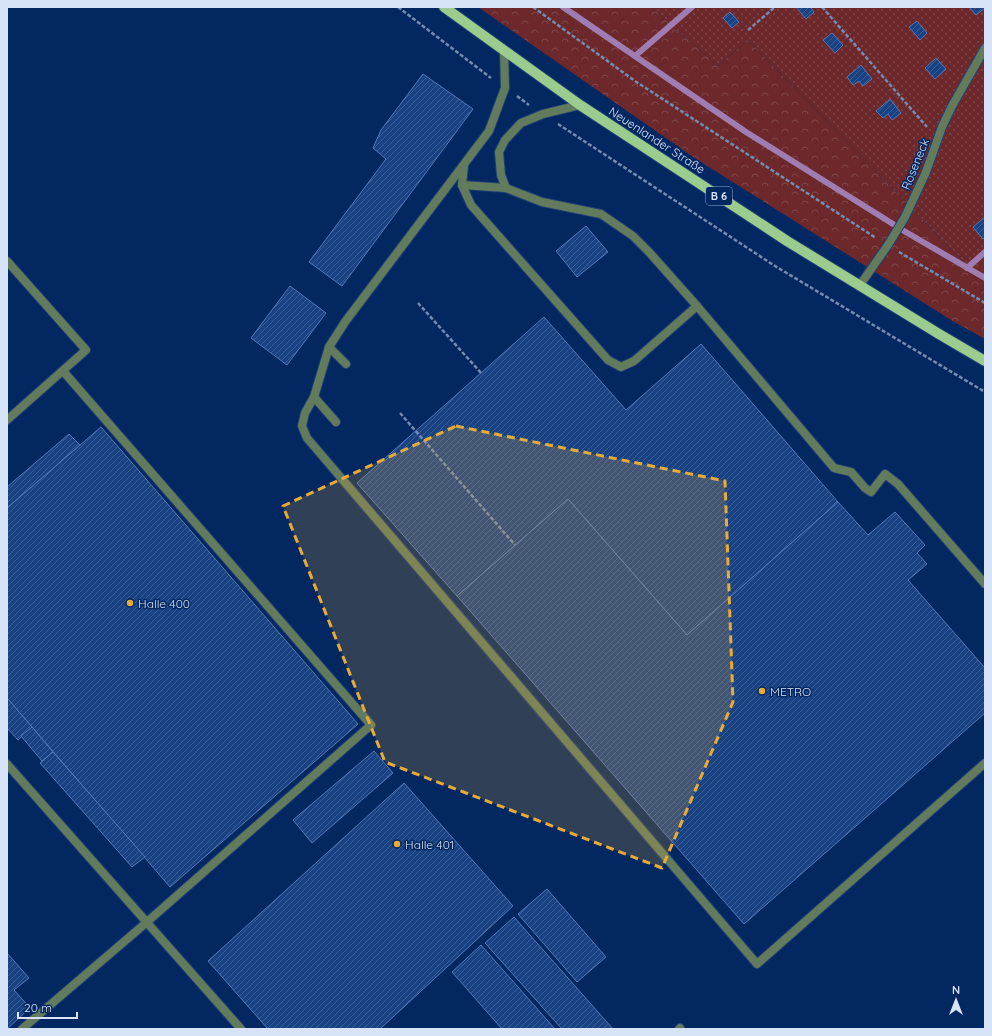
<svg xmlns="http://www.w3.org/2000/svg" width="992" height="1036" font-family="Quicksand,sans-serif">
<defs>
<pattern id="grass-dots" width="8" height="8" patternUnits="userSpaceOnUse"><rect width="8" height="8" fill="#6c282b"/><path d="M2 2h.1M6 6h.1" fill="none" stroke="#80474a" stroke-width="1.8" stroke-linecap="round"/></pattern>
<pattern id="forest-crowns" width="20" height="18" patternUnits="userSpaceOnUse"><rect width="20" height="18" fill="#6c282b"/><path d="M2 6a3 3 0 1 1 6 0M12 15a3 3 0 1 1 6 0" fill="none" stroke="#80474a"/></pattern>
<pattern id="building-hatch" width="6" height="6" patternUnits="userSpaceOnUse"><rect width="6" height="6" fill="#194283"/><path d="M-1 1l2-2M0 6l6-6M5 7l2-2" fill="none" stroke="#3a5d95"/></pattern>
</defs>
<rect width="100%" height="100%" fill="#032760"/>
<path fill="url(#grass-dots)" d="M 651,7 L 985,7 L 985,255 L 968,266 L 748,40 L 718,66 Z"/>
<path fill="url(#forest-crowns)" d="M 478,7 L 651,7 L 718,66 L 748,40 L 967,265 L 985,255 L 985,339 L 951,320 L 693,157 Z"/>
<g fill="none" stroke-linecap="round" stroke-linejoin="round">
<g stroke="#9f7db3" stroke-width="6">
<path d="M 563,7 L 746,132 L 893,224"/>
<path d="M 635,56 L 692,7"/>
<path d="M 904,231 L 985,278"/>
<path d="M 967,268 L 985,252"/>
</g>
</g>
<g fill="url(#building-hatch)" stroke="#5279b9">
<path d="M 796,7 L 810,7 L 814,12 L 806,19 Z"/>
<path d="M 969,7 L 985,7 L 985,8 L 976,15 Z"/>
<path d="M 730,12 L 739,22 L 732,28 L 723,18 Z"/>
<path d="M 917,21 L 927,33 L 920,40 L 909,27 Z"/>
<path d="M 832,33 L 843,45 L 835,53 L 823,40 Z"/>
<path d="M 936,58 L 946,69 L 935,79 L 925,68 Z"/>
<path d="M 861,65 L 872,79 L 863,86 L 859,81 L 853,85 L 847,77 Z"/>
<path d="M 423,74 L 473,109 L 342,286 L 309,262 L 386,159 L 373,148 L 381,130 Z"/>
<path d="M 890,99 L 901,113 L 892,120 L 888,114 L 883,118 L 876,111 Z"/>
<path d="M 985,217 L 985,237 L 983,239 L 973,227 Z"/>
<path d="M 586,226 L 608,252 L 577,277 L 556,251 Z"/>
<path d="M 290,286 L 326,313 L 287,365 L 251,338 Z"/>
<path d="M 544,317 L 626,410 L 701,344 L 838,502 L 687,635 L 568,499 L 457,596 L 357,483 Z"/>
<path d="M 101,427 L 358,724 L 170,887 L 7,698 L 7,508 Z"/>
<path d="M 69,434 L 80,445 L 7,508 L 7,487 Z"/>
<path d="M 568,499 L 687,635 L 838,502 L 868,535 L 895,512 L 925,545 L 917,553 L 927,564 L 908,580 L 985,668 L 985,713 L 744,924 L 457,596 Z"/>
<path d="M 7,698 L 32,727 L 18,740 L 7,728 Z"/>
<path d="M 32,727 L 53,752 L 42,761 L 21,736 Z"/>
<path d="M 374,751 L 393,773 L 312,843 L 293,820 Z"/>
<path d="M 53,752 L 145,857 L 132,867 L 40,763 Z"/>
<path d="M 404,783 L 513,906 L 380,1029 L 268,1029 L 208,961 Z"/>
<path d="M 547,889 L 606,957 L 577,982 L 518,914 Z"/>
<path d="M 514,917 L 613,1029 L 562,1029 L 485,943 Z"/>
<path d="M 481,945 L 555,1029 L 502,1029 L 452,972 Z"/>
<path d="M 7,953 L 29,978 L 14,990 L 30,1008 L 7,1029 Z"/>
</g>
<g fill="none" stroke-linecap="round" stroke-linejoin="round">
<g stroke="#214175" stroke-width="10">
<g id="lane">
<path d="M 504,50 L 505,88 L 489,131 L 345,322 L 329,347 L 314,397 L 305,413 L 302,426 L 307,438 L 757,964 L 985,763"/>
<path d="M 464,166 L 462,185 L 471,205 L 608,360 L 621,367 L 634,361 L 697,306"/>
<path d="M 462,185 L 506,188 L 542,202 L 601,214 L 633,236 L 649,252 L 697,306 L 834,468 L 851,472 L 865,488 L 871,492 L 885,474 L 898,484 L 985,584"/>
<path d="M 506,188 L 501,175 L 499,152 L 505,140 L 521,123 L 543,114 L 580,105"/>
<path d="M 7,261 L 86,350 L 7,420"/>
<path d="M 860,285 L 888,245 L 905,217 L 926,172 L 942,127 L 952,106 L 985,48"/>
<path d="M 329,347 L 346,364"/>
<path d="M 314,397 L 336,422"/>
<path d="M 7,764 L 241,1029"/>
<path d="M 22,1029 L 147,922 L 371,725 L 63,371"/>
<path d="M 679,1029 L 680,1028"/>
</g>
</g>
<g stroke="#214175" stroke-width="12">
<path id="primary" d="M 444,7 L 580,105 L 787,241 L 939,334 L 985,361"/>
</g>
<g stroke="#748cb2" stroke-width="2.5" stroke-dasharray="4 2" stroke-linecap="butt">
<path d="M 398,7 L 491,78"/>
<path d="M 533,7 L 635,81 L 876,238"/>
<path d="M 822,7 L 927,127"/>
<path d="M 748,30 L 775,7"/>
<path d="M 517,96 L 529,105"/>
<path d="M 558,124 L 775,266 L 985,392"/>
<path d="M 899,252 L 985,303"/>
<path d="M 418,303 L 482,374"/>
<path d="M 400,413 L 515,545"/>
</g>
<use href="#lane" stroke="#637b5d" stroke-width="8"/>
<use href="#primary" stroke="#99cc8d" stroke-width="10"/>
</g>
<path fill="#e7ac37" fill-opacity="0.2" stroke="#e7ac37" stroke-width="3" stroke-dasharray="8 5" stroke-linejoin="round" d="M 456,426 L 725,481 L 733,702 L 662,868 L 385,762 L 283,506 Z"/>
<g fill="#e7ac37" stroke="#032760" stroke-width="1.5">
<circle cx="130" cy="603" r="4"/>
<circle cx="762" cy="691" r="4"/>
<circle cx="397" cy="844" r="4"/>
</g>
<g text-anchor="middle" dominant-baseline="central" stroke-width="3" stroke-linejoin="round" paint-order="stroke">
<rect fill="#032760" stroke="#97abca" stroke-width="1" x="706" y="187" width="26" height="18" rx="3"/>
<g font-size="11" font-weight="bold" fill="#d6e3f8">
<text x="719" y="196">B 6</text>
</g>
<g font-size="12" fill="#d6e3f8" stroke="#032760">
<text transform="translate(657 140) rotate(33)">Neuenlander Straße</text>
<text transform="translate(915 164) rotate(-68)">Roseneck</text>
</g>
<g font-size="12" fill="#d6e3f8" stroke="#032760" text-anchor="start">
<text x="138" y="603">Halle 400</text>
<text x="770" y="691">METRO</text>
<text x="405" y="844">Halle 401</text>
</g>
</g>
<rect width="992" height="1036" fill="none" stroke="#d6e3f8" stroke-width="16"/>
<g transform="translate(956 1000)" stroke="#032760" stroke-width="3" paint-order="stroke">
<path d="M0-3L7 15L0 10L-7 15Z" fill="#d6e3f8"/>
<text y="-6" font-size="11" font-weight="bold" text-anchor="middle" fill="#d6e3f8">N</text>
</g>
<path d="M18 1012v6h59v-6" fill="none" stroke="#d6e3f8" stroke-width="2"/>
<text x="24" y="1012" font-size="12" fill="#d6e3f8" stroke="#032760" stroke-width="3" paint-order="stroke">20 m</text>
</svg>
